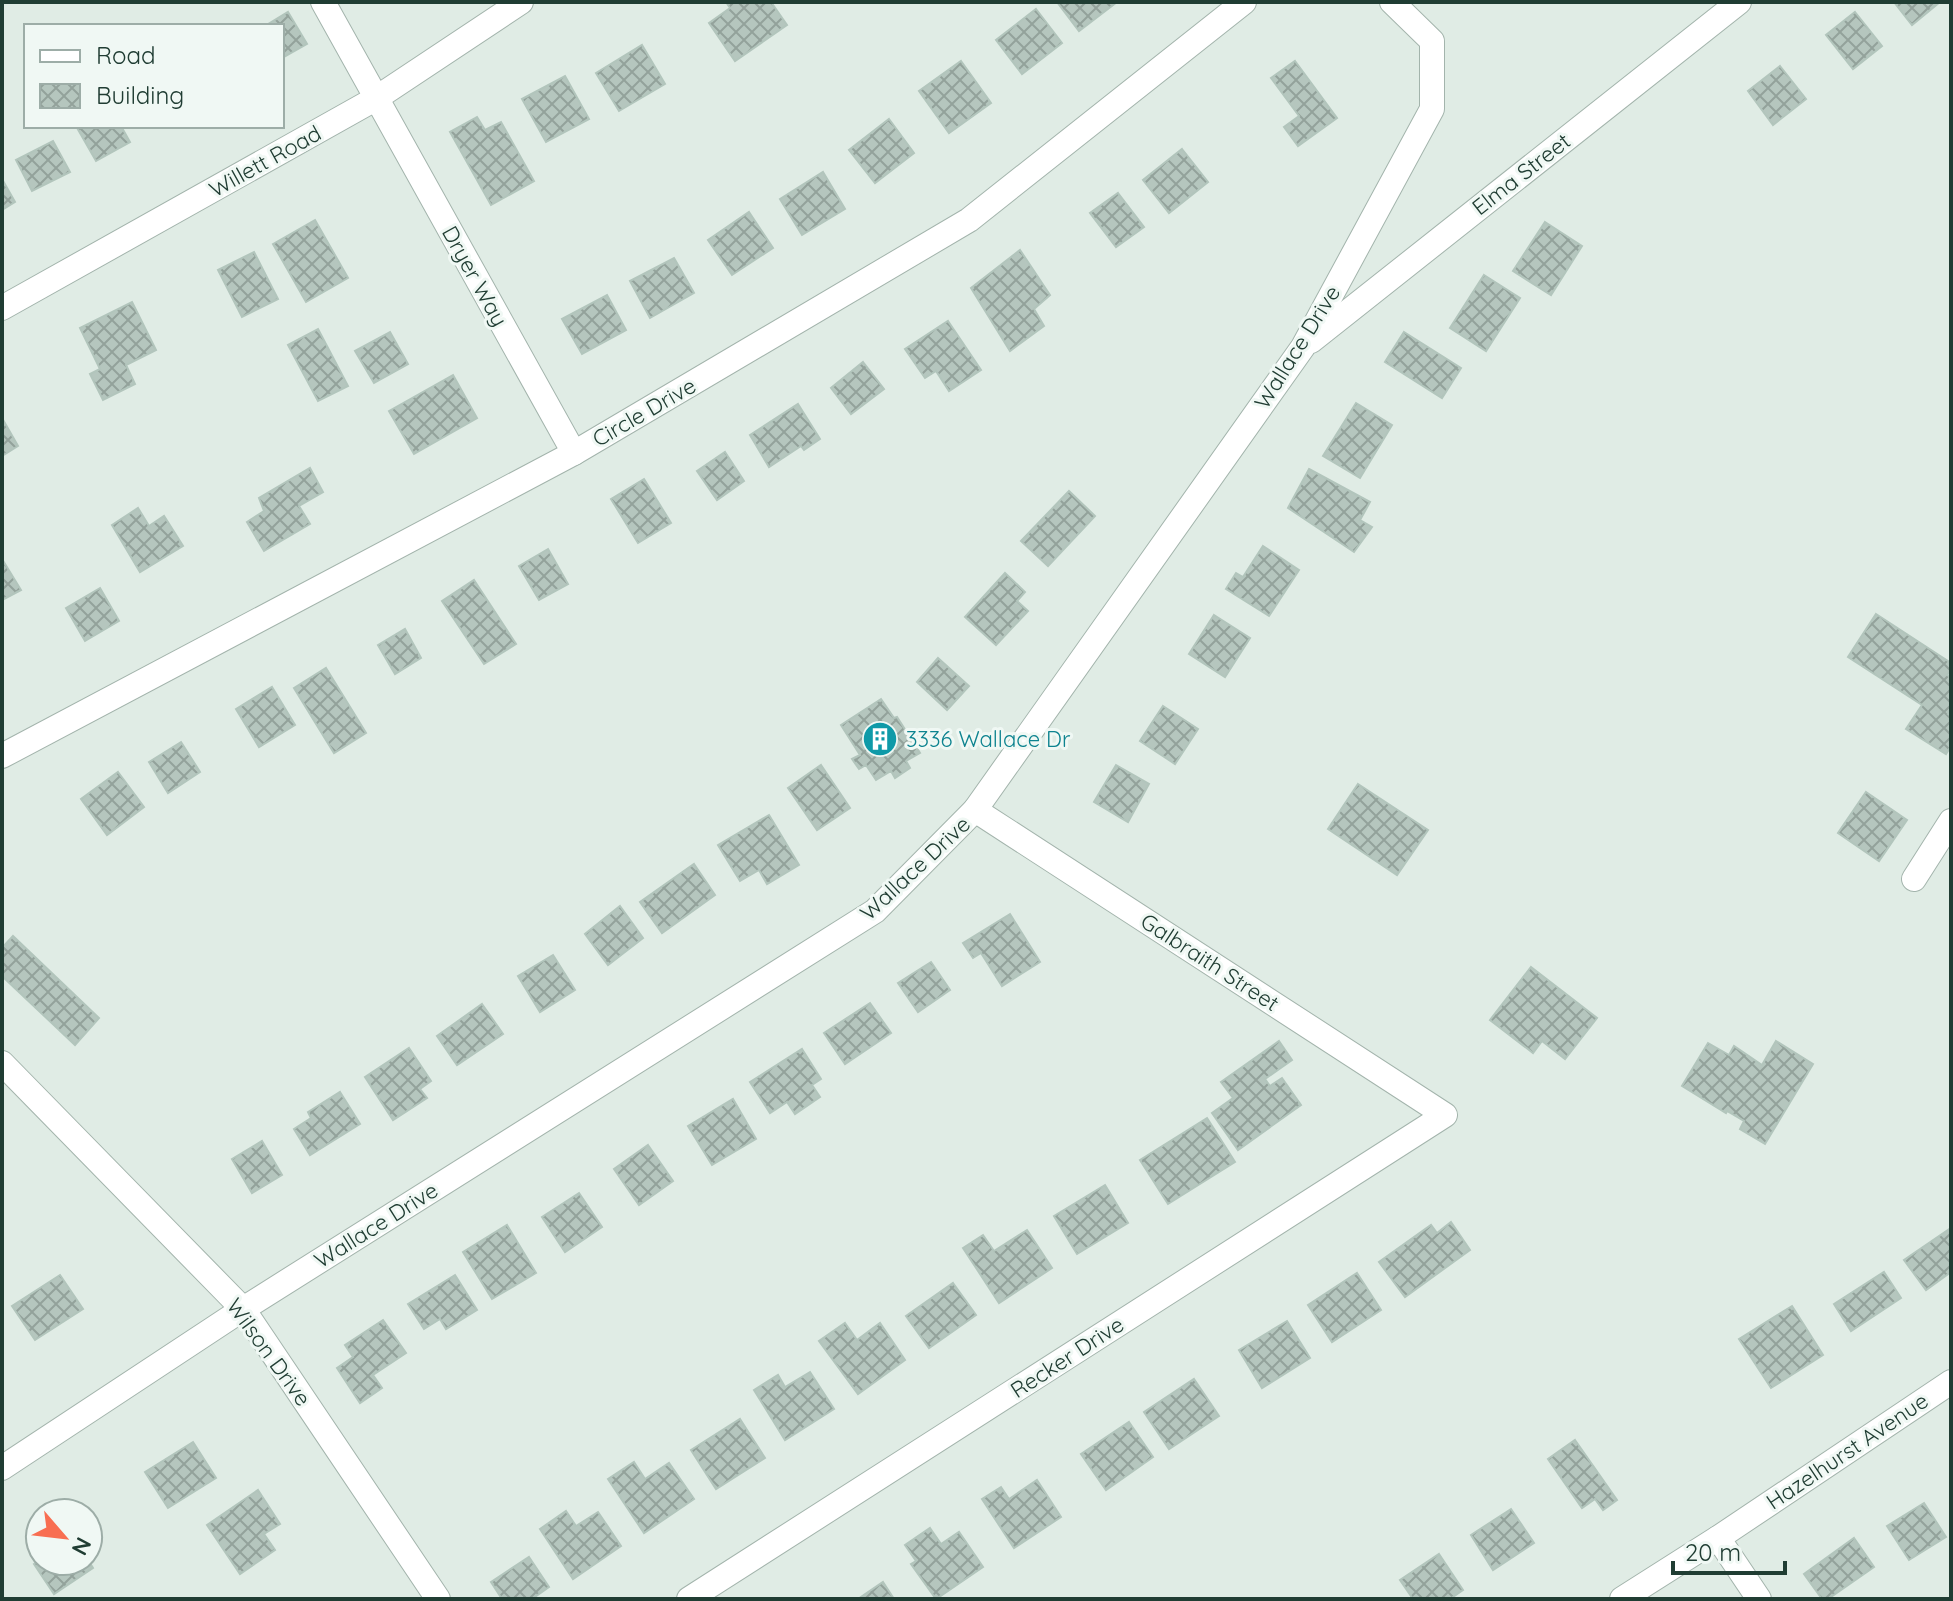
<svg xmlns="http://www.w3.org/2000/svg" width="1953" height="1601" font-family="Quicksand,sans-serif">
<defs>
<pattern id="building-cross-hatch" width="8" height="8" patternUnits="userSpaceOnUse" patternTransform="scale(2)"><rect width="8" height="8" fill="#b5c6be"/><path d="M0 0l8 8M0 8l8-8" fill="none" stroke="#93a29b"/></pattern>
</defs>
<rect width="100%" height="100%" fill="#e0ece5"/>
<g fill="url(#building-cross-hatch)" stroke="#b2c5bc" stroke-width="2">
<path d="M 726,2 L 771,2 L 787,25 L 735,61 L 709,23 L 730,8 Z"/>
<path d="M 1057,2 L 1117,2 L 1079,31 Z"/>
<path d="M 1894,2 L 1940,2 L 1912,25 Z"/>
<path d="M 1036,9 L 1062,43 L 1022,74 L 996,40 Z"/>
<path d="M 288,12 L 307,44 L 282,58 L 282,26 L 265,26 Z"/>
<path d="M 1855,12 L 1882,46 L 1853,69 L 1826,35 Z"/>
<path d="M 642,45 L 665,84 L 619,111 L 596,73 Z"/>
<path d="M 961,61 L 991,103 L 949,133 L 919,91 Z"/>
<path d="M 1295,61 L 1337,118 L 1298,146 L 1284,127 L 1299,116 L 1271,78 Z"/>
<path d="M 1780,66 L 1806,99 L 1773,125 L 1748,91 Z"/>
<path d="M 565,76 L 589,119 L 546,142 L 522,99 Z"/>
<path d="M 477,117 L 485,130 L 501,122 L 534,181 L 491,205 L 450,132 Z"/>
<path d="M 889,119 L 914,153 L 875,183 L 849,150 Z"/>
<path d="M 76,126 L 121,126 L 130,142 L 96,161 Z"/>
<path d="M 53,141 L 70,172 L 32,191 L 16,160 Z"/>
<path d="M 1182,149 L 1208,182 L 1169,213 L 1143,180 Z"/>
<path d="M 823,172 L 845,209 L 802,235 L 780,199 Z"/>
<path d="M 2,179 L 15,202 L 2,210 Z"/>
<path d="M 1118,193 L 1144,227 L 1116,247 L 1090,213 Z"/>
<path d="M 749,212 L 773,248 L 732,275 L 708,240 Z"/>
<path d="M 315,220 L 348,278 L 306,302 L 273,244 Z"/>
<path d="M 1545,222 L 1582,246 L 1551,295 L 1513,271 Z"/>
<path d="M 1020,250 L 1050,295 L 1034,309 L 1044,326 L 1010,351 L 971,288 Z"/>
<path d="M 254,252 L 278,299 L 242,317 L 218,270 Z"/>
<path d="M 674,258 L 694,293 L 650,318 L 630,281 Z"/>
<path d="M 1484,275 L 1520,298 L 1486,351 L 1450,328 Z"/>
<path d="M 607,295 L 626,330 L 582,354 L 562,319 Z"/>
<path d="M 132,302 L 156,350 L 126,365 L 135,384 L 103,400 L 90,374 L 100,369 L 80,328 Z"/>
<path d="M 948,321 L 981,370 L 949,391 L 936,371 L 925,378 L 905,349 Z"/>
<path d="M 318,329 L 348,386 L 318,401 L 288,345 Z"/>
<path d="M 390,332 L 408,364 L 374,383 L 355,351 Z"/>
<path d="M 1404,332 L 1461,368 L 1442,398 L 1385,362 Z"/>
<path d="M 863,362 L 884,389 L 851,414 L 831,388 Z"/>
<path d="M 453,375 L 477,418 L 414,454 L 389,411 Z"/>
<path d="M 1356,403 L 1392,425 L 1360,478 L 1323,456 Z"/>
<path d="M 798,404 L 820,439 L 804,450 L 801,446 L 769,467 L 750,435 Z"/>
<path d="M 2,418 L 18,446 L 2,456 Z"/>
<path d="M 725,452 L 744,481 L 717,500 L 697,471 Z"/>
<path d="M 310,468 L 323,492 L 299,506 L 310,524 L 264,551 L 247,522 L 264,511 L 259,498 Z"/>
<path d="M 1309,469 L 1370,502 L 1360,520 L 1372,527 L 1354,552 L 1288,508 Z"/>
<path d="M 644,479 L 671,523 L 638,543 L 611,499 Z"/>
<path d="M 1069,491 L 1095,516 L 1048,566 L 1021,541 Z"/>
<path d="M 138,508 L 149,526 L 164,516 L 183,546 L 140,572 L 112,525 Z"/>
<path d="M 1263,546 L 1299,570 L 1269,616 L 1226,589 L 1236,573 L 1243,577 Z"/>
<path d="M 548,549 L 568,584 L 539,600 L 519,566 Z"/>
<path d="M 2,559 L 21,590 L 2,600 Z"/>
<path d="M 1005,573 L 1025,592 L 1017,601 L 1028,611 L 996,645 L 965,617 Z"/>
<path d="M 474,580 L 516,644 L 484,664 L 442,601 Z"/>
<path d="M 100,588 L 119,621 L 85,641 L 66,608 Z"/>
<path d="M 1876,614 L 1951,663 L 1951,670 L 1947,675 L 1951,677 L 1951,709 L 1948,714 L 1951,716 L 1951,746 L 1946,754 L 1906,729 L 1922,705 L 1848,657 Z"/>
<path d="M 1214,615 L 1250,638 L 1225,677 L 1189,654 Z"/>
<path d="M 405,629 L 421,658 L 395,674 L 378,645 Z"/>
<path d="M 938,658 L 969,686 L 947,710 L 917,682 Z"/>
<path d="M 326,668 L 366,733 L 334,753 L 294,688 Z"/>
<path d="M 272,687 L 295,725 L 259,747 L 236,709 Z"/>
<path d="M 881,699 L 894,718 L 897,717 L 920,753 L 906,761 L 910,768 L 895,778 L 891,771 L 876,780 L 866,765 L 859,769 L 852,759 L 860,755 L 841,725 Z"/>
<path d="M 1163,706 L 1198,729 L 1175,764 L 1140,741 Z"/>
<path d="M 181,742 L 200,772 L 168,793 L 149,762 Z"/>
<path d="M 821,765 L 850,808 L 817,830 L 788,788 Z"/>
<path d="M 1116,765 L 1149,784 L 1128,822 L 1094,802 Z"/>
<path d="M 118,772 L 144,807 L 107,835 L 81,799 Z"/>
<path d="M 1358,784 L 1428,830 L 1397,875 L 1328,829 Z"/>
<path d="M 1866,792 L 1907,820 L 1879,861 L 1838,833 Z"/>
<path d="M 769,815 L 799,865 L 767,884 L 759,870 L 740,881 L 718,845 Z"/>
<path d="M 694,864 L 715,895 L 662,933 L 640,902 Z"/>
<path d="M 620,906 L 643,938 L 608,965 L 585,934 Z"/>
<path d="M 1010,914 L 1040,962 L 1002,986 L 981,953 L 973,958 L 963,943 Z"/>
<path d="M 13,936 L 99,1018 L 75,1045 L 2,976 L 2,948 Z"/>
<path d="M 553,955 L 575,990 L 540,1012 L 518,976 Z"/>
<path d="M 931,962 L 950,990 L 918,1012 L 898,983 Z"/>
<path d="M 1531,967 L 1597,1018 L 1565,1059 L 1542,1041 L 1533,1053 L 1490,1020 Z"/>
<path d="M 870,1003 L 891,1033 L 845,1064 L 824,1033 Z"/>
<path d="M 482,1004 L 503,1034 L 457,1065 L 437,1036 Z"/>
<path d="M 1279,1041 L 1292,1060 L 1265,1079 L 1270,1086 L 1282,1078 L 1301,1105 L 1238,1150 L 1212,1113 L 1233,1098 L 1221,1082 Z"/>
<path d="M 1776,1041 L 1813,1064 L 1765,1144 L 1740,1129 L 1744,1121 L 1727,1111 L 1726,1113 L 1682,1086 L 1708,1043 L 1729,1055 L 1734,1046 L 1762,1065 Z"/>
<path d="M 409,1048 L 431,1081 L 420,1089 L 427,1098 L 393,1120 L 365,1077 Z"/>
<path d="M 802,1049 L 821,1079 L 812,1085 L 820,1097 L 795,1114 L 787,1102 L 770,1113 L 750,1082 Z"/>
<path d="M 340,1092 L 360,1124 L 310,1155 L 294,1129 L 311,1118 L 308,1112 Z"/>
<path d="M 733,1099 L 756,1139 L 712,1165 L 688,1126 Z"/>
<path d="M 1207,1118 L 1235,1162 L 1168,1204 L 1140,1160 Z"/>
<path d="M 262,1141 L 282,1175 L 252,1193 L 232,1159 Z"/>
<path d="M 648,1145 L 673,1181 L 639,1205 L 614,1169 Z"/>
<path d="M 1105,1185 L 1128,1223 L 1077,1254 L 1054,1216 Z"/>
<path d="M 579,1193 L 602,1227 L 565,1252 L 542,1217 Z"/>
<path d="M 1451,1222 L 1470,1250 L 1405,1297 L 1379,1262 L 1431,1225 L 1437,1233 Z"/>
<path d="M 507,1225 L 536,1273 L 492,1299 L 463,1252 Z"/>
<path d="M 1951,1228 L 1951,1272 L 1926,1290 L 1904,1260 Z"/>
<path d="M 1027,1230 L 1052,1268 L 999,1303 L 963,1248 L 983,1235 L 994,1251 Z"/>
<path d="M 1884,1272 L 1901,1298 L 1851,1331 L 1834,1304 Z"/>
<path d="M 1357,1273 L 1381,1310 L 1332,1342 L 1308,1305 Z"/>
<path d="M 60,1275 L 83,1309 L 35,1340 L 12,1306 Z"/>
<path d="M 455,1275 L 477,1310 L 446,1329 L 440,1319 L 424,1329 L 408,1304 Z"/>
<path d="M 953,1283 L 976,1315 L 929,1348 L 906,1316 Z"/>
<path d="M 1792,1306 L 1823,1355 L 1771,1388 L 1739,1339 Z"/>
<path d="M 383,1320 L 406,1353 L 373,1375 L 382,1388 L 360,1403 L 337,1368 L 353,1357 L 345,1345 Z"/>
<path d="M 1287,1321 L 1310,1358 L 1262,1388 L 1239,1350 Z"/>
<path d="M 845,1323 L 857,1340 L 880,1323 L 905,1360 L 858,1394 L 819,1341 Z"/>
<path d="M 810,1372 L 834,1409 L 785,1440 L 754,1390 L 778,1375 L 785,1387 Z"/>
<path d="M 1194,1379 L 1219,1416 L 1169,1449 L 1144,1412 Z"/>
<path d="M 740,1419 L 765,1458 L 716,1489 L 691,1450 Z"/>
<path d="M 1129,1422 L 1153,1457 L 1106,1490 L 1081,1454 Z"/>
<path d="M 1575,1440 L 1617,1500 L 1603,1510 L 1595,1499 L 1582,1508 L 1548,1459 Z"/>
<path d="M 193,1442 L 216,1478 L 168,1508 L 145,1472 Z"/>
<path d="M 634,1462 L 645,1479 L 669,1463 L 694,1499 L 644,1533 L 608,1479 Z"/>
<path d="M 1037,1480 L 1061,1517 L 1014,1548 L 982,1499 L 1001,1487 L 1009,1499 Z"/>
<path d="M 258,1490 L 280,1524 L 264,1534 L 275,1550 L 240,1574 L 207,1525 Z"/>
<path d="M 1924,1503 L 1946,1537 L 1909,1560 L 1887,1526 Z"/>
<path d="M 1511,1509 L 1534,1543 L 1493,1570 L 1471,1535 Z"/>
<path d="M 566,1511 L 576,1526 L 598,1512 L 621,1546 L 573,1579 L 540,1529 Z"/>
<path d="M 930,1528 L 941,1544 L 959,1532 L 983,1567 L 936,1599 L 911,1564 L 916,1561 L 905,1545 Z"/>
<path d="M 1854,1538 L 1874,1567 L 1828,1599 L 1822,1599 L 1804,1574 Z"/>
<path d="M 1439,1554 L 1463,1590 L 1450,1599 L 1413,1599 L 1400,1580 Z"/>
<path d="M 529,1557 L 549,1587 L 532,1599 L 502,1599 L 491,1582 Z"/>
<path d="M 40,1560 L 88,1560 L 93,1568 L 54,1594 L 34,1564 Z"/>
<path d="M 883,1582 L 894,1599 L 858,1599 Z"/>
</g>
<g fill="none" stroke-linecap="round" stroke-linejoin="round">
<g stroke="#a3b4ac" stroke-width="26">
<g id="minor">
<path d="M 323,2 L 574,453"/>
<path d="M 2,308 L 375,99 L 521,2"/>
<path d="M 1311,341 L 1739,2"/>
<path d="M 2,756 L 574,453 L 969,220 L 1244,2"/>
<path d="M 1914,879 L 1951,821"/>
<path d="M 2,1063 L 243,1309 L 438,1599"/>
<path d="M 2,1468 L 243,1309 L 875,911 L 975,810 L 1303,347 L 1432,109 L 1432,41 L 1392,2"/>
<path d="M 1718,1538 L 1759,1599"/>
<path d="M 689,1599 L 1445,1115 L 975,810"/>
<path d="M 1622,1599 L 1718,1538 L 1951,1382"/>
</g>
</g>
<use href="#minor" stroke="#fff" stroke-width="24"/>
</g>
<defs>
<g id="building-disc" transform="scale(1.8)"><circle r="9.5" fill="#0f9aa8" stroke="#f0f8f4"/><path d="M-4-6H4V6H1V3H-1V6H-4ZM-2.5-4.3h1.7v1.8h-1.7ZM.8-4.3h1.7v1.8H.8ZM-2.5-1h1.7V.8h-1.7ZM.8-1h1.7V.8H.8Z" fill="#fff"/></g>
</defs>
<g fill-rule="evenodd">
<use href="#building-disc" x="880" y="739"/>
</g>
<g text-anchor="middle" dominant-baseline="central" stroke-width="6" stroke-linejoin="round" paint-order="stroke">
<g font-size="22" fill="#203d33" stroke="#f0f8f4">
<text transform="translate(265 161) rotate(-29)">Willett Road</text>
<text transform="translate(1521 174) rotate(-38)">Elma Street</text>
<text transform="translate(475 276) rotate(61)">Dryer Way</text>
<text transform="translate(1297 347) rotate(-58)">Wallace Drive</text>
<text transform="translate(644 412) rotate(-30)">Circle Drive</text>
<text transform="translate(915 868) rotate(-43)">Wallace Drive</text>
<text transform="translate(1210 962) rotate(33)">Galbraith Street</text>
<text transform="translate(376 1225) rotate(-32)">Wallace Drive</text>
<text transform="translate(269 1352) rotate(54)">Wilson Drive</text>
<text transform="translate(1067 1357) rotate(-33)">Recker Drive</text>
<text transform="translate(1847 1451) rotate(-34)">Hazelhurst Avenue</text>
</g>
<g font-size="22" fill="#0d838f" stroke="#f0f8f4" text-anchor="start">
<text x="906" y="739">3336 Wallace Dr</text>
</g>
</g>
<rect width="1953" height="1601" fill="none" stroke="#203d33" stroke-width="8"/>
<rect x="24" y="24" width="260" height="104" fill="#f0f8f4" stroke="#9dada7" stroke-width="2"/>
<rect x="40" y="50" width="40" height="12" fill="#ffffff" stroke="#9dada7" stroke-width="2"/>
<text x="96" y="64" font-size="24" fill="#203d33">Road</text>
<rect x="40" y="84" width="40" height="24" fill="url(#building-cross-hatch)" stroke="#9dada7" stroke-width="2"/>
<text x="96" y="104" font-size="24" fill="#203d33">Building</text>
<g transform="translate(64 1537) rotate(118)"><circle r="38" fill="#f0f8f4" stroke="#9dada7" stroke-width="2"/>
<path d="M0-6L14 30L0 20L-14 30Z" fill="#f86e51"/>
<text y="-12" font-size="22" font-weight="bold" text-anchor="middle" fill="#203d33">N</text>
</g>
<path d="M1673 1561v12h112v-12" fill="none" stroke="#203d33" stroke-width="4"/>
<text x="1685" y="1561" font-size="24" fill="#203d33" stroke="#f0f8f4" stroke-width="6" paint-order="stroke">20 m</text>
</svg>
